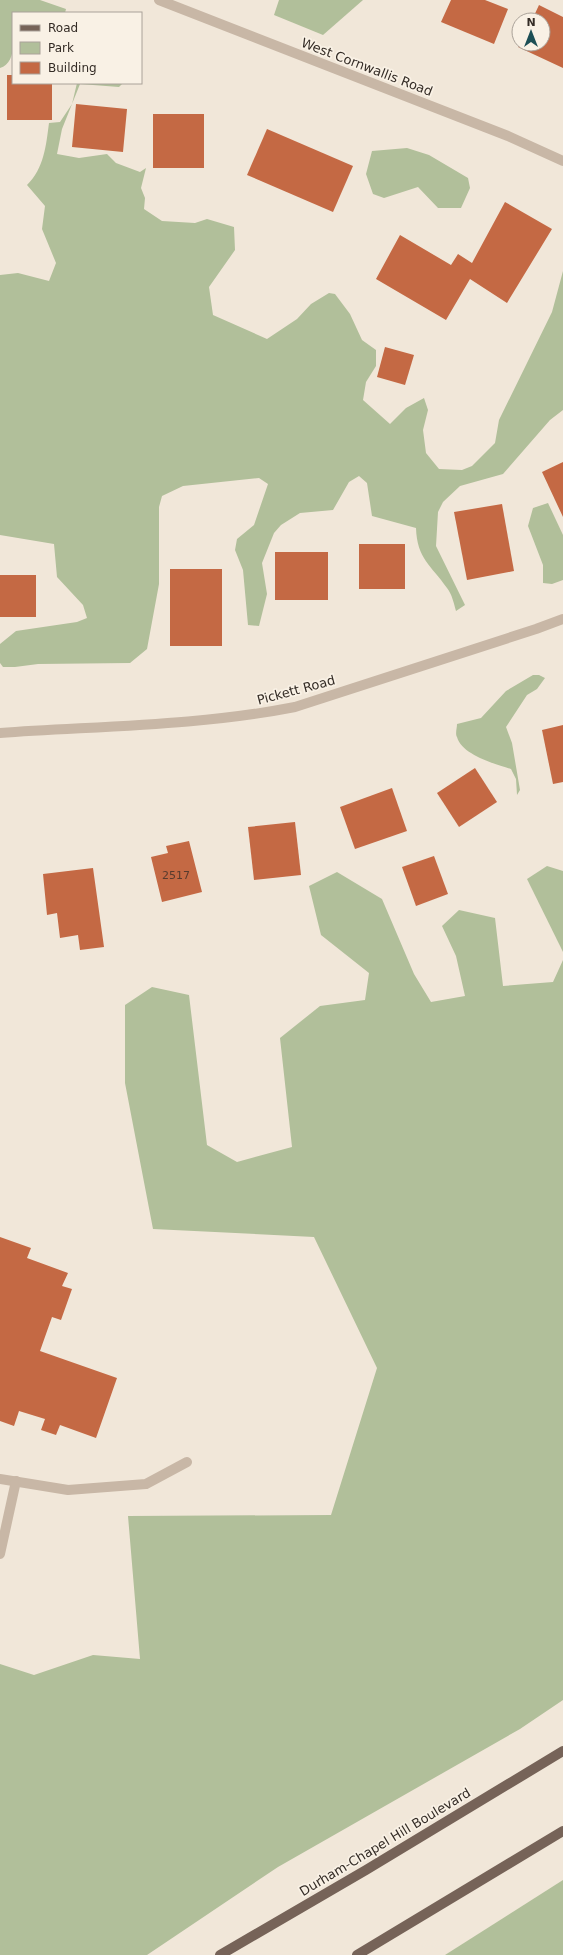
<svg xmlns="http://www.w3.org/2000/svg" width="563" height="1955" font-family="'DejaVu Sans',sans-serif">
<rect width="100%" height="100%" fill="#f1e7d9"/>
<g fill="#b1bf9a">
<path d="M 0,0 L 40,0 L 66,9 L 65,13 L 13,13 C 13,28 19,63 0,68 Z"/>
<path d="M 279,0 L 363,0 L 323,35 L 274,15 Z"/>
<path d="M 77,83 L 123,83 L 119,87 L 80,84 L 62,129 L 57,154 L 79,158 L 107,154 L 116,163 L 140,172 L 146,168 L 141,188 L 145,198 L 144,209 L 162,221 L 195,223 L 207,219 L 234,227 L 235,250 L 209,287 L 213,315 L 267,339 L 297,319 L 311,304 L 329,293 L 335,294 L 350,314 L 362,340 L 376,350 L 376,366 L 366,382 L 363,400 L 390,424 L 406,408 L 424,398 L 428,410 L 423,430 L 426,453 L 439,469 L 462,470 L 472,466 L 495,443 L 499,420 L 552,312 L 563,271 L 563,410 L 550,420 L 503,474 L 460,486 L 443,502 L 438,512 L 436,546 L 465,605 L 456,611 C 454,604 452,594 447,588 C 431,565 417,559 416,528 L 372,516 L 367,483 L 359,476 L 349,482 L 333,510 L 300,513 L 281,525 L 274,533 L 262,563 L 267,594 L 259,626 L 248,625 L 243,570 L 235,550 L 237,539 L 254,525 L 268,484 L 259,478 L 183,486 L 162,496 L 159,507 L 159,584 L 147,649 L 130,663 L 38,664 L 15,667 L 3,667 L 0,663 L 0,644 L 16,631 L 77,622 L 87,618 L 83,605 L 57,577 L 54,544 L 0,535 L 0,275 L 18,273 L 49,281 L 56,263 L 42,229 L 45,206 L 27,185 C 44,168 46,146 49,123 L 60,122 L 72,104 Z"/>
<path d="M 407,148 L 429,155 L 468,178 L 470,188 L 461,208 L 438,208 L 418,187 L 384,198 L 373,194 L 366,174 L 372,151 Z"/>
<path d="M 548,503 L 563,535 L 563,580 L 552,584 L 543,583 L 543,565 L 528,526 L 533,508 Z"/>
<path d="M 533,675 L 539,675 L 545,678 L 537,689 L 527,695 L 506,727 L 512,743 L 520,790 L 517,795 L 516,779 L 511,769 C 495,764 462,755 457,737 C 455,734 457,728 457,724 L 481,718 L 506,691 Z"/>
<path d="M 547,866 L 563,871 L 563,952 L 527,879 Z"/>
<path d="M 337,872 L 382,899 L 414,974 L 431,1002 L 465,996 L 456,956 L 442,926 L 459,910 L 495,918 L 503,986 L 553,982 L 563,960 L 563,1700 L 520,1729 L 278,1867 L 147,1955 L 0,1955 L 0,1664 L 34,1675 L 93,1655 L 140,1659 L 128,1516 L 331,1515 L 377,1368 L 314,1237 L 153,1229 L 125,1083 L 125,1005 L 152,987 L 189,995 L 207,1145 L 237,1162 L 292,1147 L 280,1038 L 320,1006 L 365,1000 L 369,973 L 321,935 L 309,886 Z"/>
<path d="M 563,1880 L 563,1955 L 445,1955 Z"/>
</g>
<g fill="#c46944">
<path d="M 451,0 L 485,0 L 508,9 L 494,44 L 441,22 Z"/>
<path d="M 539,5 L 563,17 L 563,68 L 518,47 L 520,44 L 543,44 L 543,20 L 532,20 Z"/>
<path d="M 7,75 L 13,75 L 13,83 L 52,83 L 52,120 L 7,120 Z"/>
<path d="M 76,104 L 127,109 L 123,152 L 72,147 Z"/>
<rect x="153" y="114" width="51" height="54"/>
<path d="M 267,129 L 353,166 L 333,212 L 247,175 Z"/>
<path d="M 505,202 L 552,229 L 507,303 L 470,279 L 446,320 L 376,279 L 400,235 L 451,265 L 458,254 L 472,263 Z"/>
<path d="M 385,347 L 414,355 L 405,385 L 377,377 Z"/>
<path d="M 563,462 L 563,517 L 542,472 Z"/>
<path d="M 502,504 L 514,571 L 467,580 L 454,512 Z"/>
<rect x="359" y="544" width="46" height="45"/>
<rect x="275" y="552" width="53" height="48"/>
<rect x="170" y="569" width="52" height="77"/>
<rect x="0" y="575" width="36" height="42"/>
<path d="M 563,725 L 563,782 L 553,784 L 542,730 Z"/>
<path d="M 475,768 L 497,802 L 459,827 L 437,793 Z"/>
<path d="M 392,788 L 407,831 L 355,849 L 340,807 Z"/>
<path d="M 295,822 L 301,875 L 254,880 L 248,827 Z"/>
<path d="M 189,841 L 202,892 L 162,902 L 151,857 L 168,853 L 166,846 Z"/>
<path d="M 434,856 L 448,894 L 416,906 L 402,867 Z"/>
<path d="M 93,868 L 104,947 L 80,950 L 78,935 L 60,938 L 57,913 L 47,915 L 43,874 Z"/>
<path d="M 0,1237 L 31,1248 L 27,1258 L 68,1273 L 62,1286 L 72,1289 L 61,1320 L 52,1317 L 40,1351 L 117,1378 L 96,1438 L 60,1425 L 56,1435 L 41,1430 L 45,1419 L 19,1411 L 14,1426 L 0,1421 Z"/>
</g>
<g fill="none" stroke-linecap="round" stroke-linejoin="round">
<g stroke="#c8b7a6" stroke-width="10">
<path d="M 0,1479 L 68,1490 L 146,1484 L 187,1462"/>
<path d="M 0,1554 L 16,1481"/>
</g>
<g stroke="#c8b7a6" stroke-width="10">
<path d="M 159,0 L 508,136 L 563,161"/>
<path d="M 0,733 C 98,726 198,726 295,707 L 536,629 L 563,619"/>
</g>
<g stroke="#766358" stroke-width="10">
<path d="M 220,1955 L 366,1870 L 563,1751"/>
<path d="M 357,1955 L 563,1831"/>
</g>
</g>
<g text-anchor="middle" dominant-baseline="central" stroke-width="3.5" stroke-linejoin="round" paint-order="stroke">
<g font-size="11" fill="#583b2e">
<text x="176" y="875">2517</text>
</g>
<g font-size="13" fill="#342c26" stroke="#f9f1e5">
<text transform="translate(367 67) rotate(21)">West Cornwallis Road</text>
<text transform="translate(296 690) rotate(-15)">Pickett Road</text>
<text transform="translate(385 1842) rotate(-31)">Durham-Chapel Hill Boulevard</text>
</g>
</g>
<rect x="12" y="12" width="130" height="72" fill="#f9f1e5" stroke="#aaa299"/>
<rect x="20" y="25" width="20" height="6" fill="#766358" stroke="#aaa299"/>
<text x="48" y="32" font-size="12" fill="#342c26">Road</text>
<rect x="20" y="42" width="20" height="12" fill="#b1bf9a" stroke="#aaa299"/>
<text x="48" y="52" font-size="12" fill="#342c26">Park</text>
<rect x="20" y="62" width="20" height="12" fill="#c46944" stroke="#aaa299"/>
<text x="48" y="72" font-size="12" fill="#342c26">Building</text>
<g transform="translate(531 32)"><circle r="19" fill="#f9f1e5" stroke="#aaa299"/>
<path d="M0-3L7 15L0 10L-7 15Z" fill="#1d4f55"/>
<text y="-6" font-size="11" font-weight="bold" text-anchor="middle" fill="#342c26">N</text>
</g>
</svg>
